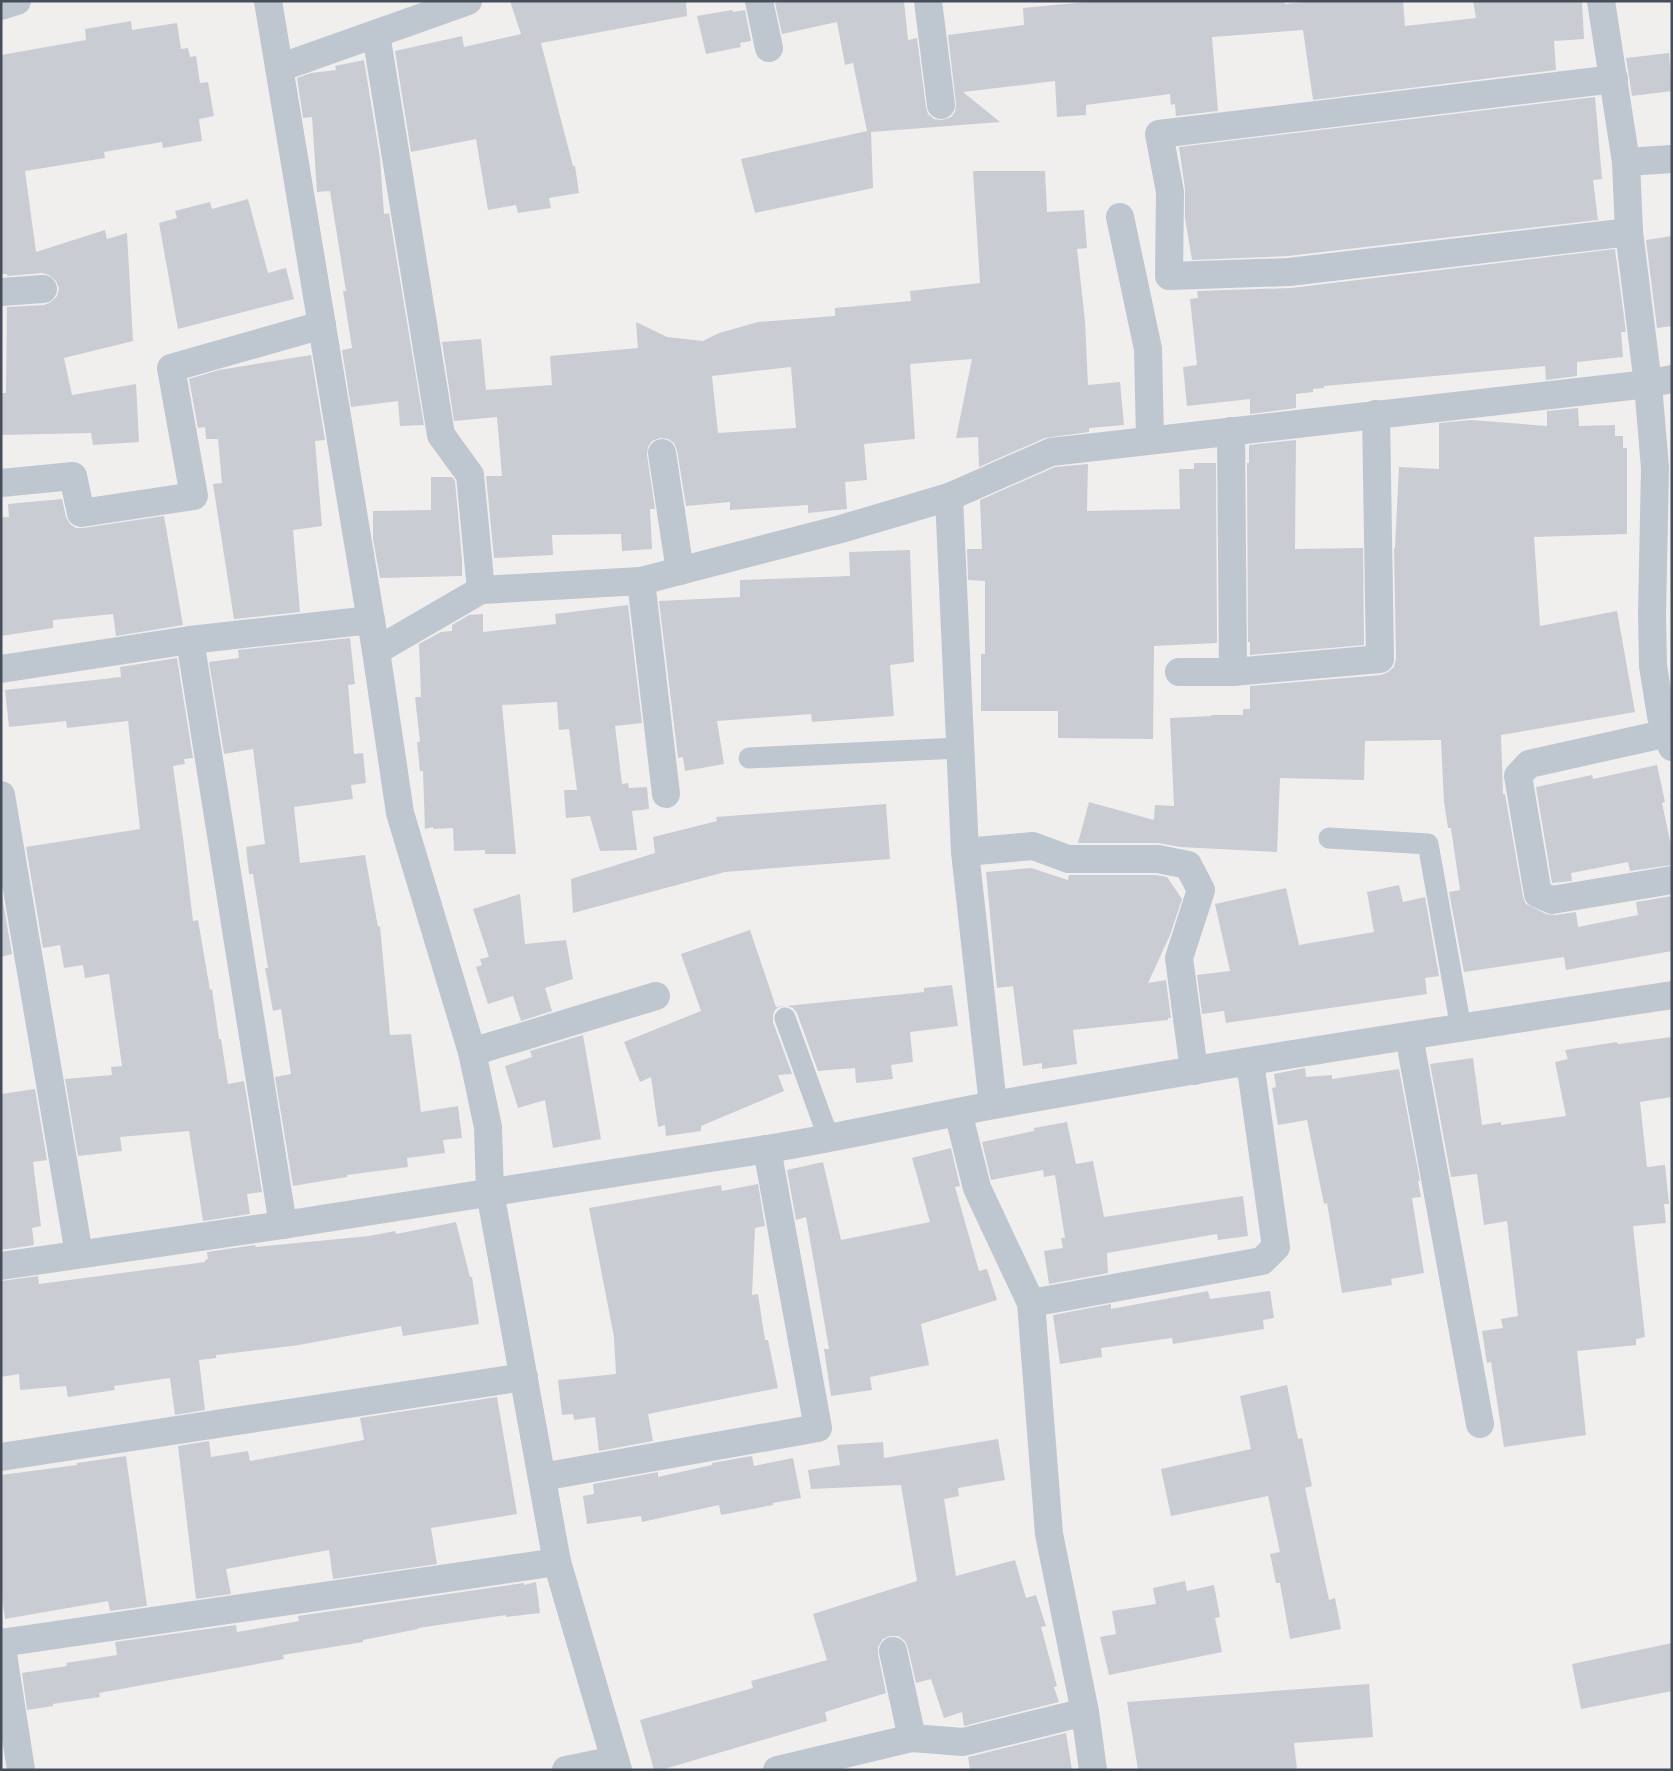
<svg xmlns="http://www.w3.org/2000/svg" width="1673" height="1771" font-family="'DM Sans',sans-serif">
<rect width="100%" height="100%" fill="#f1eeee"/>
<g fill="#caccd4" fill-rule="evenodd">
<path d="M 510,1 L 686,1 L 687,16 L 541,43 L 573,166 L 575,166 L 579,193 L 549,198 L 551,208 L 518,213 L 516,205 L 488,210 L 476,139 L 411,152 L 395,51 L 462,36 L 464,47 L 521,34 Z"/>
<path d="M 784,1 L 904,1 L 908,40 L 917,38 L 926,107 L 928,114 L 934,119 L 942,120 L 951,117 L 955,112 L 956,104 L 948,35 L 1024,25 L 1023,8 L 1096,1 L 1284,1 L 1285,4 L 1315,1 L 1403,1 L 1405,26 L 1476,18 L 1473,1 L 1582,1 L 1584,39 L 1554,41 L 1556,70 L 1313,100 L 1303,30 L 1212,37 L 1218,111 L 1176,116 L 1175,104 L 1171,105 L 1170,94 L 1086,105 L 1086,115 L 1057,117 L 1055,81 L 963,92 L 1000,122 L 871,132 L 873,188 L 755,213 L 741,159 L 867,131 L 853,63 L 845,65 L 837,22 L 782,34 L 775,3 Z"/>
<path d="M 732,10 L 733,12 L 745,10 L 751,41 L 740,43 L 741,47 L 706,54 L 697,16 Z"/>
<path d="M 131,21 L 132,30 L 177,23 L 181,49 L 188,48 L 190,57 L 196,56 L 200,83 L 208,82 L 214,116 L 199,119 L 202,141 L 163,148 L 162,142 L 104,152 L 105,158 L 25,171 L 36,252 L 105,230 L 107,239 L 127,233 L 133,341 L 64,358 L 72,395 L 136,384 L 139,442 L 93,445 L 91,433 L 1,435 L 1,393 L 6,393 L 7,307 L 44,305 L 51,302 L 57,296 L 59,288 L 56,281 L 49,275 L 42,273 L 7,276 L 7,274 L 1,274 L 1,55 L 86,40 L 85,29 Z"/>
<path d="M 1669,53 L 1672,91 L 1632,96 L 1626,58 Z"/>
<path d="M 364,60 L 380,158 L 384,214 L 389,213 L 424,425 L 400,426 L 398,401 L 351,407 L 342,350 L 352,348 L 343,291 L 346,291 L 330,191 L 317,192 L 312,117 L 303,118 L 297,78 L 311,73 L 336,70 L 335,66 Z"/>
<path d="M 1595,97 L 1602,179 L 1593,180 L 1598,220 L 1288,256 L 1192,260 L 1185,218 L 1185,189 L 1179,147 Z"/>
<path d="M 973,171 L 1045,171 L 1047,212 L 1084,210 L 1087,248 L 1077,249 L 1085,321 L 1088,385 L 1120,382 L 1124,425 L 1089,428 L 1089,432 L 1045,438 L 979,467 L 978,437 L 956,438 L 972,359 L 910,364 L 915,439 L 864,444 L 867,480 L 845,482 L 847,509 L 808,513 L 808,505 L 730,510 L 730,502 L 686,506 L 677,450 L 674,443 L 668,439 L 660,438 L 652,441 L 648,447 L 647,455 L 655,509 L 650,509 L 652,549 L 622,551 L 621,534 L 552,535 L 553,555 L 494,558 L 486,476 L 502,476 L 497,417 L 454,421 L 442,342 L 481,339 L 486,390 L 552,385 L 550,356 L 638,348 L 636,322 L 667,337 L 703,341 L 719,333 L 758,322 L 835,316 L 835,308 L 911,301 L 910,291 L 980,283 ZM 791,367 L 796,428 L 718,433 L 712,376 Z"/>
<path d="M 248,199 L 268,273 L 286,268 L 294,299 L 178,329 L 159,223 L 177,218 L 175,211 L 210,202 L 212,209 Z"/>
<path d="M 1672,236 L 1672,326 L 1657,328 L 1646,240 Z"/>
<path d="M 1615,249 L 1626,332 L 1621,332 L 1623,357 L 1577,362 L 1577,376 L 1546,380 L 1545,366 L 1324,386 L 1324,388 L 1313,389 L 1313,392 L 1296,394 L 1296,408 L 1250,414 L 1250,399 L 1187,406 L 1183,367 L 1197,365 L 1190,299 L 1198,298 L 1197,291 L 1291,288 Z"/>
<path d="M 311,355 L 325,440 L 315,441 L 322,526 L 293,530 L 300,612 L 234,619 L 213,484 L 222,483 L 218,439 L 206,439 L 205,427 L 198,428 L 189,379 L 219,370 Z"/>
<path d="M 1578,408 L 1579,426 L 1615,425 L 1615,436 L 1623,436 L 1623,448 L 1627,448 L 1627,534 L 1534,537 L 1540,626 L 1617,611 L 1635,712 L 1501,735 L 1503,794 L 1505,794 L 1523,897 L 1526,904 L 1546,914 L 1555,915 L 1576,912 L 1578,927 L 1638,915 L 1636,902 L 1672,896 L 1672,951 L 1566,970 L 1564,957 L 1464,972 L 1449,892 L 1460,890 L 1451,828 L 1448,828 L 1444,802 L 1441,740 L 1365,741 L 1364,780 L 1280,778 L 1277,852 L 1180,847 L 1158,843 L 1078,843 L 1089,802 L 1154,820 L 1155,805 L 1174,806 L 1170,718 L 1211,716 L 1211,715 L 1243,715 L 1243,709 L 1250,709 L 1250,686 L 1381,675 L 1388,672 L 1394,667 L 1396,659 L 1394,548 L 1395,548 L 1399,467 L 1439,469 L 1439,423 L 1471,420 L 1547,426 L 1547,411 Z"/>
<path d="M 1296,440 L 1295,549 L 1363,548 L 1364,645 L 1250,655 L 1250,642 L 1248,642 L 1247,463 L 1249,463 L 1249,445 Z"/>
<path d="M 1194,463 L 1216,463 L 1217,643 L 1154,646 L 1153,739 L 1058,738 L 1058,711 L 981,711 L 981,654 L 985,654 L 985,581 L 968,580 L 967,549 L 982,549 L 980,500 L 1055,467 L 1088,464 L 1087,511 L 1180,509 L 1179,469 L 1194,469 Z"/>
<path d="M 431,477 L 452,477 L 455,481 L 462,559 L 462,576 L 380,578 L 373,539 L 373,511 L 431,510 Z"/>
<path d="M 62,499 L 66,517 L 70,524 L 76,528 L 83,528 L 164,516 L 183,625 L 116,636 L 113,614 L 53,620 L 53,628 L 1,636 L 1,517 L 9,517 L 8,504 Z"/>
<path d="M 910,550 L 914,662 L 890,665 L 894,716 L 812,722 L 811,714 L 717,721 L 724,764 L 685,771 L 683,757 L 678,758 L 659,601 L 740,597 L 740,580 L 850,576 L 849,552 Z"/>
<path d="M 628,605 L 642,723 L 615,726 L 622,784 L 628,783 L 629,788 L 647,787 L 649,809 L 632,811 L 637,850 L 600,851 L 590,816 L 566,818 L 564,790 L 577,790 L 569,729 L 559,730 L 557,702 L 502,705 L 516,854 L 485,854 L 485,850 L 454,851 L 453,828 L 433,829 L 433,827 L 425,829 L 423,771 L 420,771 L 417,742 L 420,742 L 415,697 L 421,697 L 419,644 L 441,632 L 452,631 L 452,625 L 469,615 L 483,614 L 483,632 L 556,624 L 555,614 Z"/>
<path d="M 350,638 L 355,684 L 348,685 L 354,754 L 363,753 L 366,783 L 351,785 L 353,799 L 294,807 L 300,863 L 365,855 L 378,927 L 380,926 L 390,1035 L 411,1034 L 421,1112 L 458,1106 L 462,1138 L 443,1140 L 445,1153 L 407,1158 L 408,1167 L 347,1175 L 347,1177 L 293,1186 L 275,1077 L 291,1074 L 281,1009 L 273,1011 L 265,968 L 268,968 L 253,874 L 249,874 L 246,847 L 265,844 L 253,749 L 224,754 L 209,662 L 239,658 L 238,650 Z"/>
<path d="M 177,658 L 193,758 L 184,759 L 185,764 L 173,766 L 183,838 L 193,921 L 198,920 L 210,990 L 212,989 L 219,1039 L 221,1039 L 228,1084 L 244,1081 L 262,1192 L 247,1194 L 250,1214 L 203,1221 L 189,1131 L 120,1137 L 122,1151 L 78,1156 L 65,1079 L 112,1075 L 111,1067 L 122,1066 L 109,974 L 85,978 L 83,965 L 64,968 L 60,945 L 43,948 L 26,847 L 140,829 L 128,721 L 67,728 L 66,721 L 9,727 L 5,690 L 121,677 L 120,667 Z"/>
<path d="M 1657,765 L 1665,802 L 1662,803 L 1672,850 L 1672,865 L 1630,871 L 1628,862 L 1571,873 L 1572,881 L 1552,883 L 1536,787 L 1592,775 L 1593,779 Z"/>
<path d="M 886,804 L 890,859 L 725,872 L 573,913 L 571,879 L 655,853 L 653,837 L 717,821 L 716,817 Z"/>
<path d="M 1031,868 L 1068,880 L 1069,875 L 1156,875 L 1167,877 L 1182,899 L 1170,935 L 1148,983 L 1166,980 L 1171,1018 L 1168,1018 L 1168,1020 L 1073,1030 L 1077,1064 L 1042,1069 L 1042,1063 L 1023,1066 L 1013,986 L 997,988 L 986,872 Z"/>
<path d="M 1399,885 L 1403,902 L 1425,897 L 1439,976 L 1425,978 L 1427,994 L 1226,1023 L 1224,1011 L 1202,1014 L 1197,975 L 1230,971 L 1215,904 L 1286,888 L 1299,945 L 1374,932 L 1367,892 Z"/>
<path d="M 1,890 L 12,954 L 1,957 Z"/>
<path d="M 520,894 L 525,944 L 566,940 L 573,979 L 545,988 L 552,1011 L 521,1021 L 513,996 L 488,1004 L 476,967 L 482,965 L 480,959 L 489,957 L 473,909 Z"/>
<path d="M 750,930 L 776,1007 L 924,992 L 924,988 L 952,985 L 958,1026 L 910,1032 L 913,1062 L 891,1065 L 893,1079 L 856,1083 L 855,1068 L 818,1071 L 797,1013 L 793,1008 L 788,1006 L 780,1006 L 775,1010 L 773,1015 L 773,1022 L 792,1074 L 778,1075 L 784,1091 L 701,1126 L 701,1131 L 666,1136 L 665,1125 L 658,1127 L 651,1077 L 640,1082 L 624,1042 L 701,1011 L 681,954 Z"/>
<path d="M 583,1035 L 601,1139 L 553,1148 L 545,1100 L 518,1108 L 505,1066 L 532,1057 L 530,1051 Z"/>
<path d="M 1672,1037 L 1672,1097 L 1640,1102 L 1647,1167 L 1665,1165 L 1669,1204 L 1664,1204 L 1666,1223 L 1633,1226 L 1645,1337 L 1636,1339 L 1636,1345 L 1577,1351 L 1586,1435 L 1504,1447 L 1491,1362 L 1487,1363 L 1482,1331 L 1503,1328 L 1501,1319 L 1518,1316 L 1507,1221 L 1484,1225 L 1477,1174 L 1451,1177 L 1430,1064 L 1473,1058 L 1482,1125 L 1501,1122 L 1501,1125 L 1566,1116 L 1555,1062 L 1568,1059 L 1565,1050 L 1617,1042 L 1618,1044 Z"/>
<path d="M 1305,1068 L 1306,1077 L 1332,1075 L 1332,1079 L 1399,1069 L 1420,1181 L 1418,1181 L 1421,1197 L 1412,1198 L 1424,1273 L 1391,1279 L 1392,1285 L 1342,1293 L 1327,1203 L 1324,1204 L 1307,1120 L 1278,1125 L 1272,1088 L 1276,1087 L 1274,1074 Z"/>
<path d="M 35,1089 L 47,1160 L 33,1162 L 41,1226 L 32,1228 L 34,1245 L 1,1250 L 1,1094 Z"/>
<path d="M 1067,1122 L 1076,1164 L 1093,1161 L 1104,1217 L 1243,1196 L 1248,1236 L 1218,1240 L 1217,1234 L 1107,1253 L 1108,1273 L 1049,1284 L 1044,1251 L 1063,1248 L 1061,1238 L 1065,1238 L 1055,1175 L 1044,1177 L 1043,1170 L 991,1180 L 982,1142 L 1034,1131 L 1034,1128 Z"/>
<path d="M 951,1148 L 960,1186 L 955,1187 L 979,1271 L 987,1269 L 997,1300 L 921,1324 L 929,1365 L 870,1377 L 872,1390 L 831,1396 L 824,1349 L 829,1349 L 806,1217 L 796,1220 L 787,1170 L 823,1162 L 841,1240 L 930,1222 L 912,1158 Z"/>
<path d="M 758,1184 L 765,1226 L 755,1228 L 752,1295 L 758,1294 L 765,1340 L 768,1340 L 778,1388 L 648,1414 L 653,1441 L 599,1451 L 595,1417 L 574,1420 L 573,1414 L 562,1415 L 558,1380 L 616,1374 L 614,1337 L 589,1208 L 721,1185 L 722,1191 Z"/>
<path d="M 456,1222 L 470,1277 L 472,1277 L 479,1324 L 403,1336 L 401,1326 L 299,1345 L 216,1355 L 216,1358 L 199,1360 L 205,1410 L 175,1415 L 170,1378 L 114,1386 L 115,1390 L 68,1397 L 66,1386 L 20,1390 L 19,1374 L 1,1377 L 1,1281 L 38,1276 L 39,1284 L 205,1262 L 205,1260 L 208,1259 L 207,1252 L 255,1245 L 256,1247 L 369,1236 L 395,1231 L 396,1234 Z"/>
<path d="M 1208,1291 L 1210,1299 L 1270,1291 L 1274,1318 L 1263,1320 L 1264,1329 L 1173,1344 L 1172,1338 L 1101,1348 L 1102,1357 L 1060,1364 L 1053,1315 L 1111,1304 L 1111,1309 Z"/>
<path d="M 1287,1385 L 1298,1439 L 1302,1438 L 1312,1486 L 1305,1488 L 1329,1600 L 1335,1598 L 1341,1629 L 1290,1639 L 1280,1583 L 1276,1583 L 1270,1554 L 1280,1552 L 1268,1496 L 1171,1516 L 1161,1469 L 1251,1449 L 1240,1396 Z"/>
<path d="M 497,1397 L 517,1514 L 431,1528 L 437,1564 L 333,1579 L 329,1550 L 226,1569 L 231,1594 L 196,1599 L 178,1446 L 209,1441 L 211,1457 L 248,1451 L 250,1461 L 364,1440 L 360,1418 Z"/>
<path d="M 998,1439 L 1005,1480 L 958,1488 L 959,1496 L 944,1499 L 956,1576 L 1015,1560 L 1026,1598 L 1036,1595 L 1046,1626 L 1041,1627 L 1057,1686 L 1054,1687 L 1059,1702 L 964,1726 L 962,1712 L 944,1718 L 931,1679 L 916,1683 L 908,1648 L 905,1641 L 898,1636 L 890,1636 L 883,1639 L 878,1647 L 878,1654 L 886,1693 L 825,1712 L 827,1721 L 661,1770 L 654,1770 L 640,1720 L 753,1688 L 751,1681 L 827,1660 L 813,1614 L 917,1581 L 901,1485 L 811,1489 L 808,1470 L 840,1465 L 837,1445 L 883,1442 L 884,1458 Z"/>
<path d="M 126,1456 L 147,1606 L 110,1611 L 108,1601 L 5,1619 L 1,1591 L 1,1475 L 77,1465 L 77,1463 Z"/>
<path d="M 752,1456 L 754,1466 L 793,1458 L 801,1498 L 773,1503 L 773,1505 L 721,1515 L 719,1505 L 642,1522 L 641,1516 L 587,1524 L 583,1496 L 594,1494 L 593,1484 L 658,1472 L 658,1477 L 712,1465 L 712,1463 Z"/>
<path d="M 1185,1581 L 1187,1591 L 1214,1585 L 1220,1617 L 1215,1618 L 1222,1652 L 1109,1675 L 1100,1637 L 1116,1634 L 1112,1611 L 1156,1604 L 1153,1588 Z"/>
<path d="M 536,1582 L 540,1613 L 506,1617 L 506,1615 L 418,1628 L 418,1629 L 363,1640 L 363,1642 L 283,1655 L 284,1659 L 99,1693 L 100,1697 L 53,1704 L 53,1706 L 27,1710 L 22,1673 L 67,1666 L 66,1663 L 117,1655 L 115,1642 L 236,1625 L 237,1632 L 299,1621 L 298,1616 L 524,1583 L 524,1585 Z"/>
<path d="M 1672,1643 L 1672,1691 L 1581,1709 L 1572,1664 Z"/>
<path d="M 1369,1684 L 1373,1737 L 1294,1743 L 1297,1770 L 1138,1770 L 1127,1702 Z"/>
<path d="M 1066,1733 L 1072,1770 L 970,1770 L 968,1757 Z"/>
</g>
<g fill="none" stroke-linecap="round" stroke-linejoin="round">
<g stroke="#bec6d0" stroke-width="21">
<path d="M 749,758 L 959,748"/>
<path d="M 1329,838 L 1428,844 L 1461,1028"/>
<path d="M 785,1018 L 829,1139"/>
</g>
<g stroke="#bec6d0" stroke-width="28">
<path d="M 268,1 L 376,651 L 400,813 L 472,1052 L 488,1127 L 490,1192 L 557,1562 L 618,1770"/>
<path d="M 759,1 L 769,48"/>
<path d="M 928,1 L 941,105"/>
<path d="M 1601,1 L 1626,162 L 1629,232 L 1648,384 L 1655,468 L 1652,614 L 1653,666 L 1661,716 L 1672,747"/>
<path d="M 1,6 L 17,1"/>
<path d="M 376,34 L 441,435 L 470,475 L 481,590"/>
<path d="M 279,68 L 468,1"/>
<path d="M 1614,79 L 1159,134 L 1170,192 L 1169,276 L 1289,272 L 1629,232"/>
<path d="M 1626,162 L 1672,159"/>
<path d="M 1120,217 L 1148,349 L 1150,439"/>
<path d="M 1,292 L 43,289"/>
<path d="M 1231,431 L 1233,672"/>
<path d="M 662,453 L 680,571"/>
<path d="M 1,483 L 73,476 L 81,513 L 194,496 L 171,368 L 322,325"/>
<path d="M 949,497 L 965,852 L 993,1105"/>
<path d="M 641,581 L 666,794"/>
<path d="M 190,640 L 283,1225"/>
<path d="M 376,651 L 481,590 L 641,581 L 841,529 L 949,497 L 1051,452 L 1648,384 L 1672,379"/>
<path d="M 1,669 L 190,640 L 371,620"/>
<path d="M 1179,672 L 1233,672 L 1380,659 L 1376,414"/>
<path d="M 1668,733 L 1529,764 L 1518,776 L 1538,894 L 1552,900 L 1672,880"/>
<path d="M 1,795 L 79,1254"/>
<path d="M 965,852 L 1033,846 L 1068,859 L 1158,859 L 1188,865 L 1201,890 L 1179,958 L 1194,1071"/>
<path d="M 1409,1036 L 1480,1424"/>
<path d="M 472,1052 L 656,996"/>
<path d="M 958,1112 L 977,1188 L 1031,1303 L 1049,1534 L 1085,1712"/>
<path d="M 1,1266 L 283,1225 L 767,1149 C 843,1137 918,1119 994,1105 C 1219,1064 1446,1030 1672,995"/>
<path d="M 1031,1303 L 1262,1261 L 1276,1247 L 1250,1062"/>
<path d="M 1,1457 L 524,1377"/>
<path d="M 542,1477 L 818,1428 L 767,1149"/>
<path d="M 1,1642 L 21,1770"/>
<path d="M 1,1643 L 557,1562"/>
<path d="M 893,1651 L 912,1738"/>
<path d="M 566,1770 L 615,1760"/>
<path d="M 777,1770 L 912,1738 L 963,1742 L 1085,1712 L 1093,1770"/>
</g>
</g>
<rect width="1673" height="1771" fill="none" stroke="#464e5b" stroke-width="5"/>
</svg>
